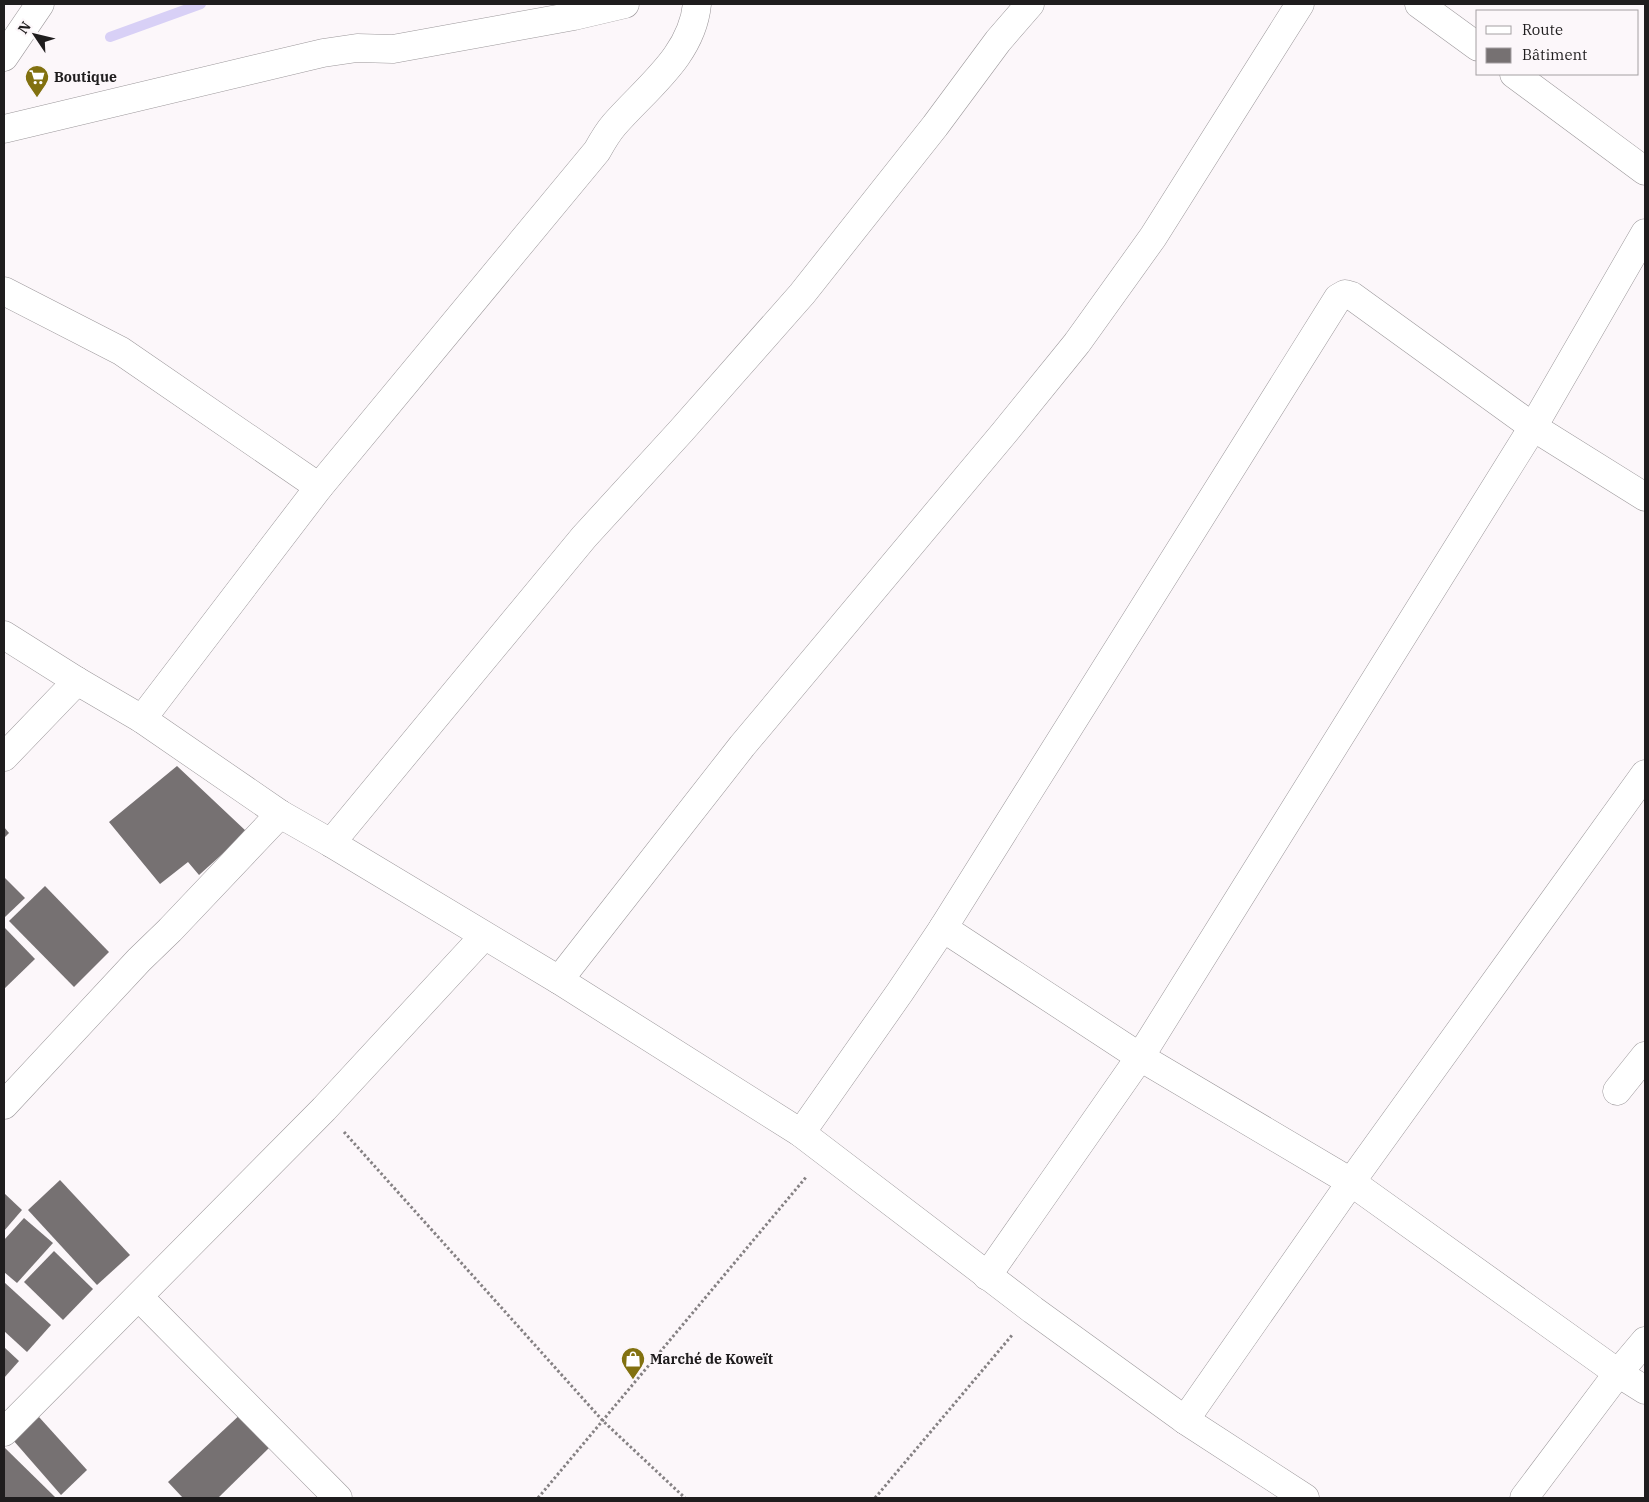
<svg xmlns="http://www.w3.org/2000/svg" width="1649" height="1502" font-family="'IBM Plex Serif',serif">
<rect width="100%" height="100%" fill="#fcf7fa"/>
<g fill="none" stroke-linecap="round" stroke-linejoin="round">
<path stroke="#d8d0f6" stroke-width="10" d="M 110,37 L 201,4"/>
</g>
<g fill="#767172">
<path d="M 177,766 L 247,832 L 199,875 L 188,862 L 160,884 L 109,822 Z"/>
<path d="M 4,827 L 9,833 L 4,838 Z"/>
<path d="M 4,877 L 25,898 L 5,917 L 4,916 Z"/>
<path d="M 45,886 L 109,952 L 74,987 L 9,921 Z"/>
<path d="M 4,927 L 35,959 L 4,989 Z"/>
<path d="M 60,1180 L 130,1255 L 97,1285 L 28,1210 Z"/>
<path d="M 4,1193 L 22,1210 L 4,1231 Z"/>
<path d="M 24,1218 L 53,1243 L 17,1283 L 4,1272 L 4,1240 Z"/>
<path d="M 54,1251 L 93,1289 L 63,1320 L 24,1282 Z"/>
<path d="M 4,1282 L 51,1325 L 27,1352 L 4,1331 Z"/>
<path d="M 4,1347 L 19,1361 L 4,1378 Z"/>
<path d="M 244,1411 L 273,1444 L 218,1498 L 183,1498 L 168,1482 Z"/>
<path d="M 39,1417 L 87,1470 L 61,1495 L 13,1440 Z"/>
<path d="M 4,1447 L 56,1498 L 4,1498 Z"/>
</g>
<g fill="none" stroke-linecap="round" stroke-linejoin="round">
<g stroke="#9c989b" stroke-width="29">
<g id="minor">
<path d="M 1419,4 L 1478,47"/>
<path d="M 4,57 L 40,4"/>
<path d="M 1514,74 L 1645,171"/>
<path d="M 4,129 L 323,53 L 357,48 L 393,49 L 574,16 L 625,4"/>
<path d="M 4,291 L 121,351 L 319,487"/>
<path d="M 4,635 L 77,681 L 142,719 L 280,814 L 331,843 L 559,980 L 801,1133 L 1033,1310 L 1185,1420 L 1305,1498"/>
<path d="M 142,719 L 319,487 L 597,151 C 602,142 607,133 614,125 C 646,88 692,56 697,4"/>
<path d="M 4,757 L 77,681"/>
<path d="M 331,843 L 584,537 L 681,431 L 802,294 L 935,126 L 998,41 L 1030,4"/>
<path d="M 943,928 L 1140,1057 L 1351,1182 L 1618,1373 L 1645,1390"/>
<path d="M 559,980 L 742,746 L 1004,433 L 1077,343 L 1153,237 L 1300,4"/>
<path d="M 1617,1091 L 1645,1056"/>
<path d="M 4,1105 L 139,960 L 170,930 L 280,814"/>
<path d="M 801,1133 L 900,992 L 943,928 L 1338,298 L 1345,294 L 1352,296 L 1533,427 L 1645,497"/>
<path d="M 987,1276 L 1140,1057 L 1533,427 L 1645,233"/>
<path d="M 139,1297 L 338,1498"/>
<path d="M 1185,1420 L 1351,1182 L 1645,774"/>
<path d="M 4,1432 L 324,1109 L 484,936"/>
<path d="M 1524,1498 L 1618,1373 L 1645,1341"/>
</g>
</g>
<g stroke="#858183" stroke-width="3" stroke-dasharray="2.5 2.5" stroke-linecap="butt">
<path d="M 344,1132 L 603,1421 L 685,1498"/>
<path d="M 538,1498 L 807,1176"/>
<path d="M 875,1498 L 1013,1334"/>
</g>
<use href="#minor" stroke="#fff" stroke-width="28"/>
</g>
<defs>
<g id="supermarket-pin" transform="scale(1.25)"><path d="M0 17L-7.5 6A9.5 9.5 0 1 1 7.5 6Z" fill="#827110" stroke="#fcf7fa"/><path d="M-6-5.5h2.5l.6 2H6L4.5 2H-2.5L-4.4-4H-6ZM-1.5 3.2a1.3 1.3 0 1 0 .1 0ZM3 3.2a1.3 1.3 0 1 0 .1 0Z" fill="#fff"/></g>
<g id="shop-pin" transform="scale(1.25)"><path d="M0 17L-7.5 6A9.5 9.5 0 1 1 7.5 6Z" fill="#827110" stroke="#fcf7fa"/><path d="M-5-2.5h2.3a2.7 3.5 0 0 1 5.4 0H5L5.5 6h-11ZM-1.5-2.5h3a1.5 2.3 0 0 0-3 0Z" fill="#fff"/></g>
</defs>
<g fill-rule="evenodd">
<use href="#supermarket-pin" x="37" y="77"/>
<use href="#shop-pin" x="633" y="1359"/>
</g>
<g text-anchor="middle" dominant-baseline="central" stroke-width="4" stroke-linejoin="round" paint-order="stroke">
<g font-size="14" font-weight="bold" fill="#1f1d1e" stroke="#fcf7fa" text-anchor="start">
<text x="54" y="77">Boutique</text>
<text x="650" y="1359">Marché de Koweït</text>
</g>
</g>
<rect width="1649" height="1502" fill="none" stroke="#1f1d1e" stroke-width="10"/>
<rect x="1476" y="10" width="162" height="65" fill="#fcf7fa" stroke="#a4a0a2"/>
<rect x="1486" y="26" width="25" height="8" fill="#ffffff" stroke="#a4a0a2"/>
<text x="1522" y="35" font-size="15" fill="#1f1d1e">Route</text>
<rect x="1486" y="48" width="25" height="15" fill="#767172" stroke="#a4a0a2"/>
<text x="1522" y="60" font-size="15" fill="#1f1d1e">Bâtiment</text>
<g transform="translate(35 35) rotate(305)" stroke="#fcf7fa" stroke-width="4" paint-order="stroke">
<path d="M0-4L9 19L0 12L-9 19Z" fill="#1f1d1e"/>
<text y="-8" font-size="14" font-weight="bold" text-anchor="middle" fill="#1f1d1e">N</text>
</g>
</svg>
